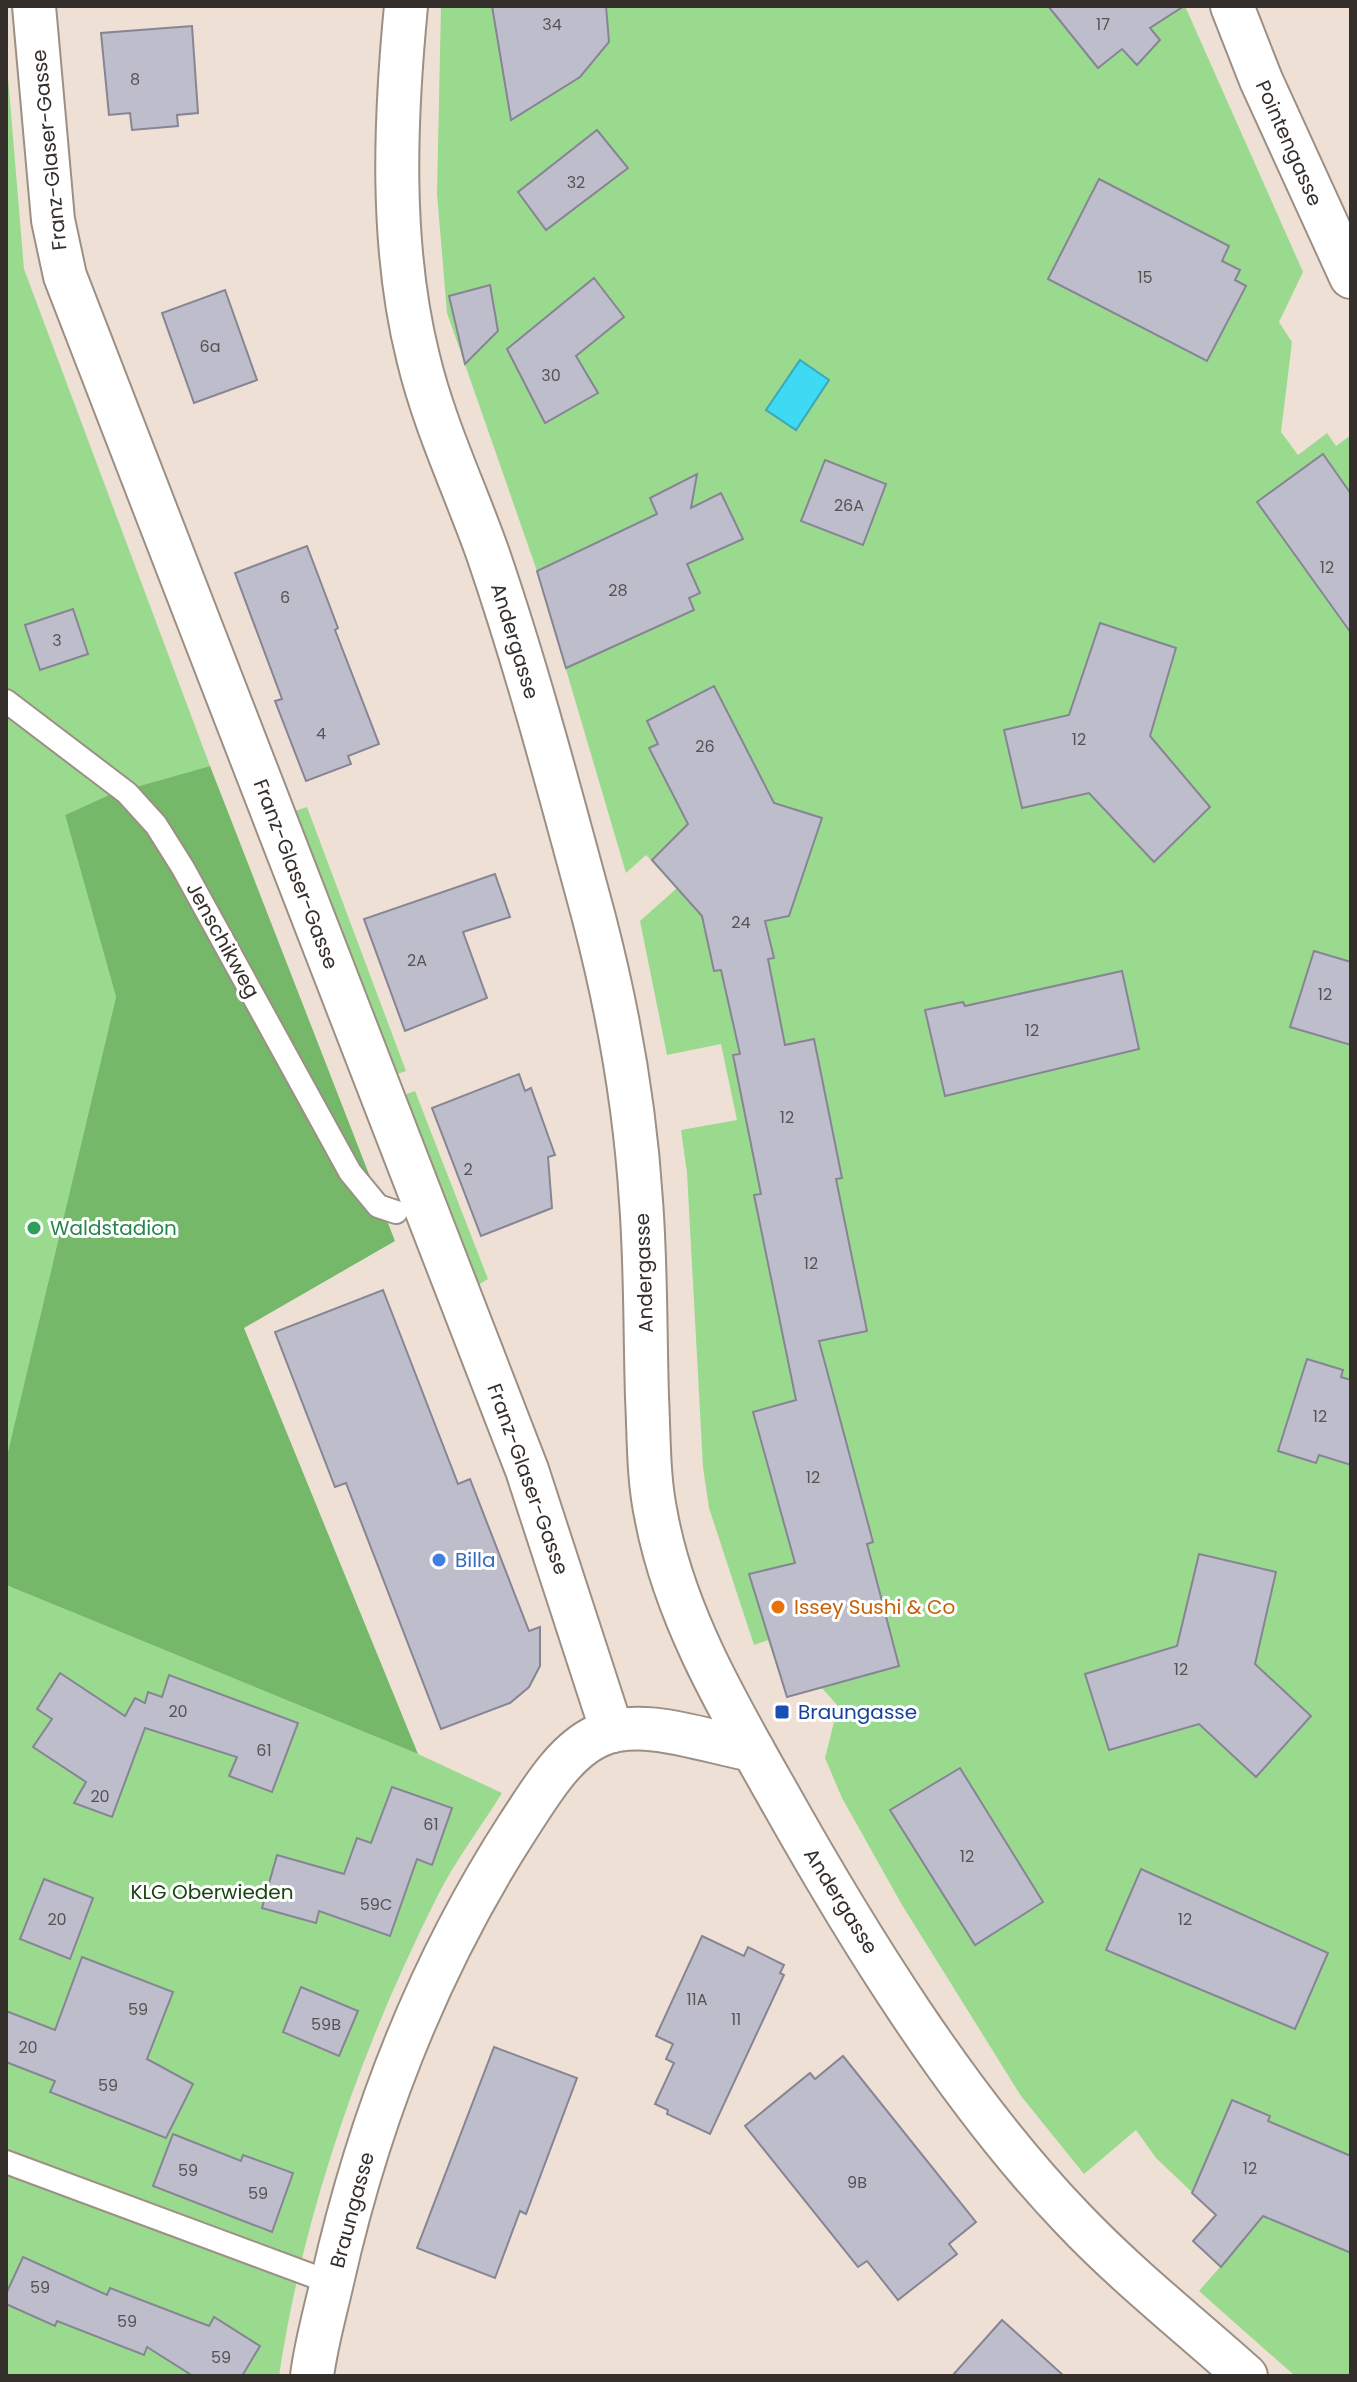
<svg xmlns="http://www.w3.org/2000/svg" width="1357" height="2382" font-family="Poppins,sans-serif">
<rect width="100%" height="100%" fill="#efe0d5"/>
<g fill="#9ada8f">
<path d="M 441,6 L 1185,6 L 1303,272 L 1279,322 L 1292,342 L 1281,432 L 1298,455 L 1327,433 L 1336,446 L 1351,435 L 1351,2376 L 1295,2376 L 1199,2291 L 1220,2267 L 1193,2241 L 1216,2215 L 1156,2158 L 1136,2130 L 1084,2174 L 1021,2096 L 902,1905 L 842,1798 L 825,1758 L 838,1706 L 821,1687 L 787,1697 L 768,1640 L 754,1645 L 709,1508 L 703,1467 L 687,1173 L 681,1130 L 737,1120 L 721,1044 L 667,1055 L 640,921 L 677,888 L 646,855 L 626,873 L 537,571 L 447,313 L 437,194 Z"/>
<path d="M 6,53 L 24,269 L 210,766 L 111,794 L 65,815 L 116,997 L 6,1460 Z"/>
<path d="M 307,807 L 406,1071 L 397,1074 L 295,811 Z"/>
<path d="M 415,1091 L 488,1279 L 478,1285 L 404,1095 Z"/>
<path d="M 6,1585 L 418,1754 L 502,1793 C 481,1827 455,1861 437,1897 C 362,2046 304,2210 279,2376 L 6,2376 Z"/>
</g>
<path fill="#75b86a" d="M 210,766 L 395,1241 L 244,1328 L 418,1754 L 6,1585 L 6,1460 L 116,997 L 65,815 L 111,794 Z"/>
<path fill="#3edaf4" stroke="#3ba7b8" stroke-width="2" d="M 800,360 L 829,380 L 796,430 L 766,410 Z"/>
<g fill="#bebdcc" stroke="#878594" stroke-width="2">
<path d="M 492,6 L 606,6 L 609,42 L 580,77 L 511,120 Z"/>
<path d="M 1048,6 L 1184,6 L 1150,28 L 1160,40 L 1137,65 L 1122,49 L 1098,68 Z"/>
<path d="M 192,26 L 198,113 L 177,115 L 178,126 L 132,130 L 130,113 L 109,115 L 101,33 Z"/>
<path d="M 597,130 L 628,168 L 546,230 L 518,192 Z"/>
<path d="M 1099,179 L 1229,246 L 1222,261 L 1240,270 L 1235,280 L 1246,286 L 1207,361 L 1048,279 Z"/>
<path d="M 594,278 L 624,317 L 576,356 L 598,393 L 545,423 L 507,349 Z"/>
<path d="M 490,285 L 498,331 L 465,364 L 449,296 Z"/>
<path d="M 225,290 L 257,380 L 194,403 L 162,313 Z"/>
<path d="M 1323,454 L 1351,494 L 1351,633 L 1257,502 Z"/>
<path d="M 825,460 L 886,484 L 863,545 L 801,521 Z"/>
<path d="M 697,474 L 691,508 L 721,493 L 743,539 L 687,564 L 700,593 L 689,598 L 694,610 L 566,668 L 537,571 L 657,514 L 650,498 Z"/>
<path d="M 307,546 L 338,628 L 335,630 L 379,744 L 348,756 L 351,764 L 306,781 L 275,701 L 282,699 L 235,573 Z"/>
<path d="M 73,609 L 88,654 L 40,670 L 25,625 Z"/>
<path d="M 1100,623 L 1176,648 L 1150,736 L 1210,807 L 1154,862 L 1089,793 L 1022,808 L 1004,730 L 1069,715 Z"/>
<path d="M 714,686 L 774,803 L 822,818 L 789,916 L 765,921 L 774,958 L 768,959 L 785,1045 L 814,1039 L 842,1178 L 836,1179 L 867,1331 L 819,1341 L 873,1542 L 867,1544 L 899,1666 L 787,1697 L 749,1574 L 795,1563 L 753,1412 L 796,1400 L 754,1195 L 761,1194 L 733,1055 L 740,1054 L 721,970 L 714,971 L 702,916 L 652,860 L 688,824 L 649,748 L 658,744 L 647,721 Z"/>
<path d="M 495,874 L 510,917 L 463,932 L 487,998 L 405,1031 L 364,919 Z"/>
<path d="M 1314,951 L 1351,962 L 1351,1045 L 1290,1027 Z"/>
<path d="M 1122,971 L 1139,1049 L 945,1096 L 925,1010 L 963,1002 L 965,1006 Z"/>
<path d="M 519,1074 L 525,1091 L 531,1088 L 555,1155 L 548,1157 L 552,1208 L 481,1236 L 432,1108 Z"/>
<path d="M 383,1290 L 458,1484 L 470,1479 L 529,1631 L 540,1627 L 540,1666 L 529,1687 L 510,1703 L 441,1729 L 346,1483 L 335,1487 L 275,1332 Z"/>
<path d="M 1307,1359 L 1343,1370 L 1341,1377 L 1351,1380 L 1351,1465 L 1319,1455 L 1316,1463 L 1278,1451 Z"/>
<path d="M 1199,1554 L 1276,1572 L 1255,1664 L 1311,1716 L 1256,1777 L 1199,1724 L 1109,1750 L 1085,1674 L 1177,1646 Z"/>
<path d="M 60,1673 L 125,1716 L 135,1698 L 145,1703 L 148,1692 L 162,1697 L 169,1675 L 298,1723 L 272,1792 L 229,1776 L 237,1757 L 145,1728 L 112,1817 L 74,1803 L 86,1782 L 33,1747 L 52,1719 L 37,1709 Z"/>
<path d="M 960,1768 L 1043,1902 L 975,1945 L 890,1810 Z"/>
<path d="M 392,1787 L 452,1808 L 432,1865 L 417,1859 L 390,1936 L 319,1911 L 316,1923 L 262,1908 L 277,1855 L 344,1874 L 357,1838 L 371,1843 Z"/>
<path d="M 1141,1869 L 1328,1953 L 1295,2029 L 1106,1950 Z"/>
<path d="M 44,1879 L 93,1898 L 70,1959 L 20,1939 Z"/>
<path d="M 702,1936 L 744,1956 L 748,1947 L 784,1965 L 780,1973 L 784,1975 L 710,2134 L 667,2114 L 668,2110 L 655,2104 L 674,2063 L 666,2059 L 673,2044 L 656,2036 Z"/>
<path d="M 82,1957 L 173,1992 L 147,2059 L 193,2084 L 166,2138 L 50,2092 L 55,2081 L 6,2062 L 6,2011 L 55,2030 Z"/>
<path d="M 301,1987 L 358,2011 L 339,2056 L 283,2032 Z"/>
<path d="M 494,2047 L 577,2078 L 526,2214 L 520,2211 L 495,2278 L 417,2248 Z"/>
<path d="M 843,2056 L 976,2222 L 949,2244 L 957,2254 L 898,2300 L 867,2261 L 858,2267 L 745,2126 L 810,2073 L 815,2079 Z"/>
<path d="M 1232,2100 L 1270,2116 L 1268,2121 L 1351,2156 L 1351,2253 L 1263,2216 L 1221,2267 L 1193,2241 L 1216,2215 L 1192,2193 Z"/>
<path d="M 173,2134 L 241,2161 L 243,2155 L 293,2173 L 272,2232 L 153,2186 Z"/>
<path d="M 23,2257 L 107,2295 L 110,2288 L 209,2326 L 214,2317 L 260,2346 L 242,2376 L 193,2376 L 147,2347 L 144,2355 L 57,2321 L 55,2326 L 6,2304 L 6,2294 Z"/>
<path d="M 1002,2320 L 1064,2376 L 952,2376 Z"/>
</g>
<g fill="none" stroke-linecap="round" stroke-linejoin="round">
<g stroke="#9c8f84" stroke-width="26">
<g id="service">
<path d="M 6,701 L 127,793 L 156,825 L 183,868 L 350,1172 L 378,1206 L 396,1212"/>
<path d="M 6,2162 L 332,2283"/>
</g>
</g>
<g stroke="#9c8f84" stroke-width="46">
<g id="minor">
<path d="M 34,6 L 53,220 L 65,276 L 527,1470 L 612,1731"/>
<path d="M 406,6 C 395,120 390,245 418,357 C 434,425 465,489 488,554 C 529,674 561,796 594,918 C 618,1010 635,1106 641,1201 C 646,1266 645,1332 647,1397 C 649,1436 648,1477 656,1515 C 674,1613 726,1703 775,1789 C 856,1934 957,2098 1072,2218 C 1126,2275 1188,2324 1246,2376"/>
<path d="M 1232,6 L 1261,80 L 1351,277"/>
<path d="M 312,2376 C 316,2344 325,2313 332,2282 C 368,2121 429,1964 519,1825 C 539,1795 563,1752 598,1736 C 643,1716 706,1742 753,1750"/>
</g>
</g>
<use href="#service" stroke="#fff" stroke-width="22"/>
<use href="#minor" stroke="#fff" stroke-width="42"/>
</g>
<circle fill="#2e9e5b" stroke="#fff" stroke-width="3" cx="34" cy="1228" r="8"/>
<circle fill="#3f7fe0" stroke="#fff" stroke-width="3" cx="439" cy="1560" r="8"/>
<circle fill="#e8710a" stroke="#fff" stroke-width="3" cx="778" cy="1607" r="8"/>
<rect fill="#1a4fb4" stroke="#fff" stroke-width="3" x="774" y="1704" width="16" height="16" rx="4"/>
<g text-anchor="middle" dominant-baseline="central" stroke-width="6" stroke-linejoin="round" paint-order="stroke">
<g font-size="16" fill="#575253">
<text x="552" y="24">34</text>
<text x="1103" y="24">17</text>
<text x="135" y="79">8</text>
<text x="576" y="182">32</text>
<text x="1145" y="277">15</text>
<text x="210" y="346">6a</text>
<text x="551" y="375">30</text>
<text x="849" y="505">26A</text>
<text x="1327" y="567">12</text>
<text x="618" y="590">28</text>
<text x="285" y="597">6</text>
<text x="57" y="640">3</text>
<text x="321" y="733">4</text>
<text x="1079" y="739">12</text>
<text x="705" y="746">26</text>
<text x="741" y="922">24</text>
<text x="417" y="960">2A</text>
<text x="1325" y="994">12</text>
<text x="1032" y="1030">12</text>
<text x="787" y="1117">12</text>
<text x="468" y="1169">2</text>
<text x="811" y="1263">12</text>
<text x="1320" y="1416">12</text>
<text x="813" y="1477">12</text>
<text x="1181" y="1669">12</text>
<text x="178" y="1711">20</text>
<text x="264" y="1750">61</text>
<text x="100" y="1796">20</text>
<text x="431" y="1824">61</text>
<text x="967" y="1856">12</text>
<text x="376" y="1904">59C</text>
<text x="57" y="1919">20</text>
<text x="1185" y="1919">12</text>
<text x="697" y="1999">11A</text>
<text x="138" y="2009">59</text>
<text x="736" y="2019">11</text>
<text x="326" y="2024">59B</text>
<text x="28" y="2047">20</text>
<text x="108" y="2085">59</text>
<text x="1250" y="2168">12</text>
<text x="188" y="2170">59</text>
<text x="857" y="2182">9B</text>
<text x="258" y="2193">59</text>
<text x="40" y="2287">59</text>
<text x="127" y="2321">59</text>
<text x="221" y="2357">59</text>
</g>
<g font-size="20" fill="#352f2b" stroke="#fff">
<text transform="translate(1289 143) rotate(66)">Pointengasse</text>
<text transform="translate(49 150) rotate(-96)">Franz-Glaser-Gasse</text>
<text transform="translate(515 641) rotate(73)">Andergasse</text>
<text transform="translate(296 874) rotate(69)">Franz-Glaser-Gasse</text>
<text transform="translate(223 940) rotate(61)">Jenschikweg</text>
<text transform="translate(644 1273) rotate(-92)">Andergasse</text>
<text transform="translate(528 1479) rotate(70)">Franz-Glaser-Gasse</text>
<text transform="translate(841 1901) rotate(58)">Andergasse</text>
<text transform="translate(352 2210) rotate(-75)">Braungasse</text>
</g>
<g font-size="20" fill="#27864d" stroke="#fff" text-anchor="start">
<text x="50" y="1228">Waldstadion</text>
</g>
<g font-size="20" fill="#366cbe" stroke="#fff" text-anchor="start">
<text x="455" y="1560">Billa</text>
</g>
<g font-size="20" fill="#c56008" stroke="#fff" text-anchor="start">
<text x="794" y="1607">Issey Sushi &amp; Co</text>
</g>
<g font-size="20" fill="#164399" stroke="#fff" text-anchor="start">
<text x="798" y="1712">Braungasse</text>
</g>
<g font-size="20" fill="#17440f" stroke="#fff">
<text x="212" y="1892">KLG Oberwieden</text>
</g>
</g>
<rect width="1357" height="2382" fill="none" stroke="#352f2b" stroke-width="16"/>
</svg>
